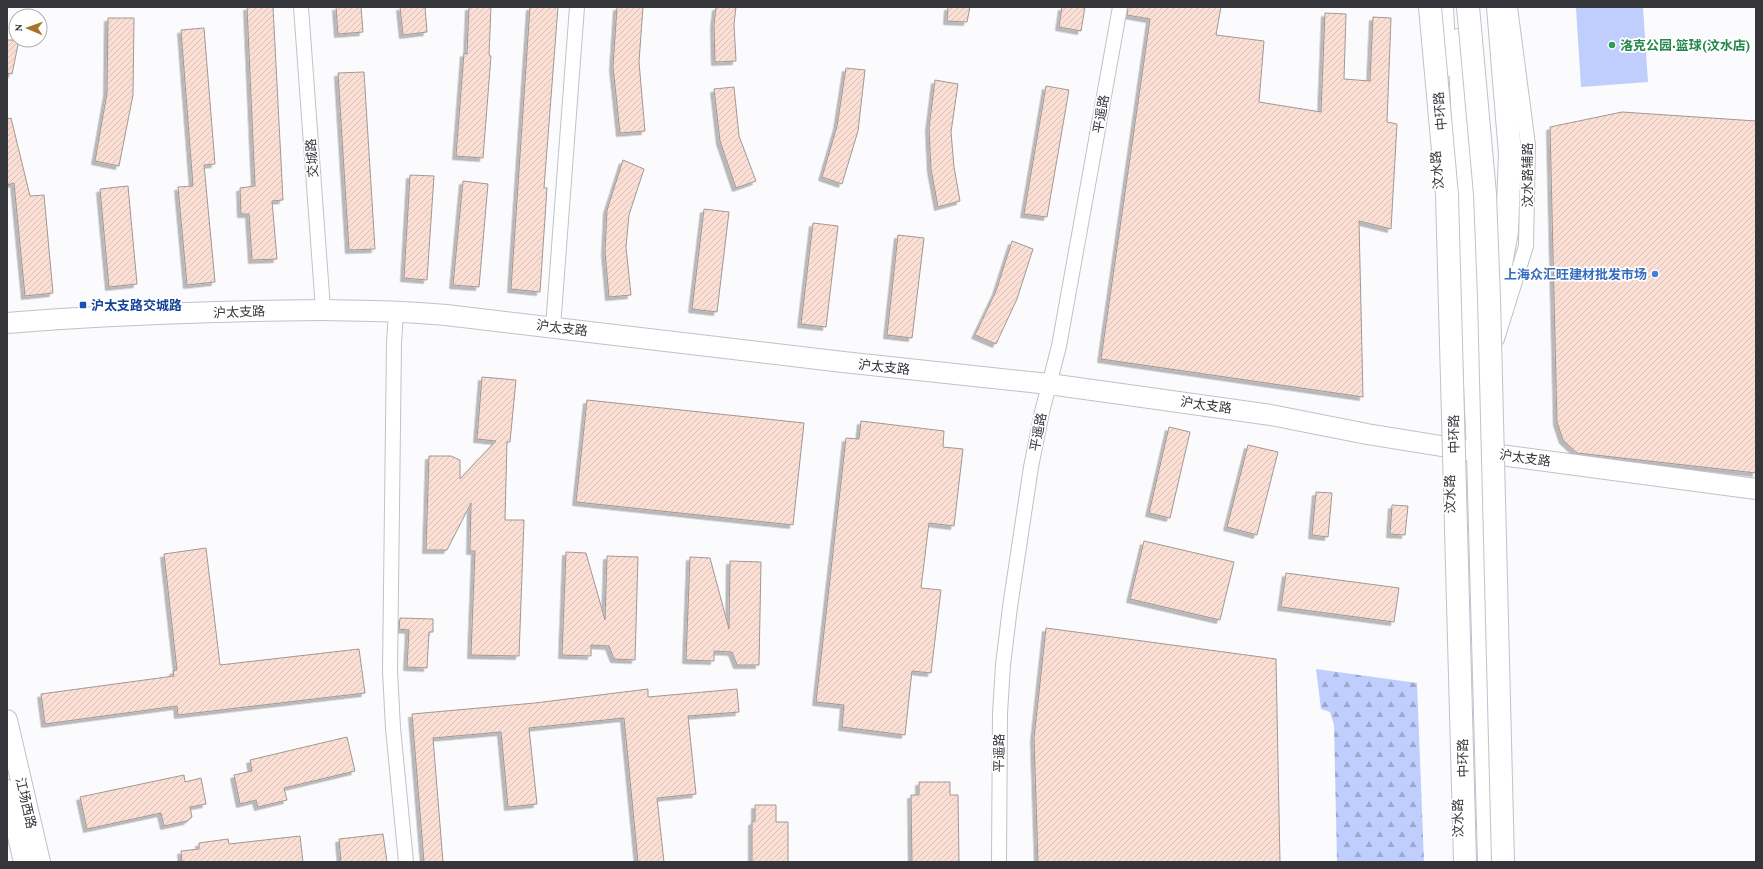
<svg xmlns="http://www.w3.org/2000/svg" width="1763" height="869" font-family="'Crimson Pro','Noto Sans SC',serif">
<defs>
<pattern id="forest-firs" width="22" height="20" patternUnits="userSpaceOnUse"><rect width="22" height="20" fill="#c0cefe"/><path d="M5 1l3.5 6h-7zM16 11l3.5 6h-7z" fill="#9da8cf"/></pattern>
<pattern id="building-hatch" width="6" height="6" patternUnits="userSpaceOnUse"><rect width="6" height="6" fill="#fbded4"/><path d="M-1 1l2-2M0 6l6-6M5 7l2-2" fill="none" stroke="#d8bfb7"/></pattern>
<filter id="shadow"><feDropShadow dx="-3.5" dy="3.5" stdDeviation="0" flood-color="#0004"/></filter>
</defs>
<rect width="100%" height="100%" fill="#fbfbfd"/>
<path fill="url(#forest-firs)" d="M 1316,669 L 1417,683 L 1424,862 L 1337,862 L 1334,725 L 1330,712 L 1321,709 Z"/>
<path fill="#c0cefe" d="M 1643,7 L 1648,82 L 1581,87 L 1576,8 Z"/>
<g fill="url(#building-hatch)" stroke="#a29895" filter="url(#shadow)">
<path d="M 247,7 L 273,7 L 283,200 L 272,201 L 277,259 L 252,260 L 249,214 L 241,214 L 240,188 L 255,186 Z"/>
<path d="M 336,7 L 361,7 L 363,32 L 338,34 Z"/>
<path d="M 400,7 L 425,7 L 427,32 L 403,35 Z"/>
<path d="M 469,7 L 491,7 L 489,55 L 491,56 L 483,158 L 456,156 L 464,53 L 467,54 Z"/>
<path d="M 530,7 L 558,7 L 544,188 L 547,188 L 540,292 L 511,289 Z"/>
<path d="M 617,7 L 643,7 L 639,62 L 645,131 L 620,133 L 613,67 Z"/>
<path d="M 716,7 L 736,7 L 734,24 L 736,61 L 715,62 L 714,25 Z"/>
<path d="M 948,7 L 970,7 L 967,22 L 947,21 Z"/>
<path d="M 1062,7 L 1085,7 L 1081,31 L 1059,27 Z"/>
<path d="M 1128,7 L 1221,7 L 1216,35 L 1264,41 L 1259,102 L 1321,112 L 1325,13 L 1346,14 L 1344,79 L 1370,81 L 1373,17 L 1391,18 L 1387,122 L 1397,124 L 1391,229 L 1359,221 L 1363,397 L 1101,359 L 1150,19 L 1127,15 Z"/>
<path d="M 108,18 L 134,18 L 133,95 L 119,166 L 95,161 L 107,93 Z"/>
<path d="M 204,28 L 215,164 L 204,165 L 215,282 L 187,285 L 178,187 L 193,186 L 181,30 Z"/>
<path d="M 7,40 L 19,40 L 12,74 L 7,73 Z"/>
<path d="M 846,68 L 865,70 L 858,131 L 842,184 L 822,177 L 837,126 Z"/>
<path d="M 364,72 L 375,249 L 349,250 L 338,73 Z"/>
<path d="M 935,80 L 958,84 L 951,132 L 954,167 L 960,201 L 938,207 L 931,169 L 929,128 Z"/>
<path d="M 1046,86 L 1069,90 L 1047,217 L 1024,214 Z"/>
<path d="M 734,87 L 739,136 L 756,181 L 736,188 L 720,141 L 714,89 Z"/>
<path d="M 1622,112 L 1756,121 L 1756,473 L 1577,453 L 1563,440 L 1557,422 L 1550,127 Z"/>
<path d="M 11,118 L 30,196 L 44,195 L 53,293 L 25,296 L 14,183 L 7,185 L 7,119 Z"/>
<path d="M 623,160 L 644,169 L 629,215 L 626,247 L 631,295 L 609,297 L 605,252 L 607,210 Z"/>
<path d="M 410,175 L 434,176 L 427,280 L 404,278 Z"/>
<path d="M 463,181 L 488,184 L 479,287 L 453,285 Z"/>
<path d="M 128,186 L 137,284 L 109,287 L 100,189 Z"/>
<path d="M 704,209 L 729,212 L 717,312 L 692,309 Z"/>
<path d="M 813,223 L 838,226 L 826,327 L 801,324 Z"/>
<path d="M 898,235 L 924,238 L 912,338 L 887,335 Z"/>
<path d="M 1012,241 L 1033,249 L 1017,299 L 996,344 L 975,335 L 996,291 Z"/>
<path d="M 482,377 L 516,380 L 510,442 L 507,442 L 505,520 L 524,520 L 519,656 L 471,655 L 475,551 L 470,551 L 471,503 L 447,550 L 426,550 L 429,456 L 451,456 L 460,460 L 460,479 L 496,441 L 477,439 Z"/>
<path d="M 587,400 L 804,423 L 793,525 L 576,502 Z"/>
<path d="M 861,421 L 944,431 L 943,447 L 963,449 L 954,526 L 929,523 L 921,588 L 941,590 L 931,673 L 912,671 L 905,735 L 842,727 L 844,705 L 816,702 L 846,438 L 859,439 Z"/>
<path d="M 1169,427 L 1190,432 L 1170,518 L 1149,513 Z"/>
<path d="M 1248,445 L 1278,452 L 1257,535 L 1227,527 Z"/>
<path d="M 1316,492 L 1332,493 L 1328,537 L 1312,535 Z"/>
<path d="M 1392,505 L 1408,506 L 1405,535 L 1390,534 Z"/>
<path d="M 1144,541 L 1234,562 L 1220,620 L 1130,599 Z"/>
<path d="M 206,548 L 220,665 L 359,649 L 365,693 L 178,715 L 177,706 L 45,724 L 41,694 L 174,676 L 173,671 L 177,670 L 164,554 Z"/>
<path d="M 566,552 L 586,553 L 605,620 L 607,556 L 638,557 L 635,660 L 614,659 L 609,646 L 591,645 L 591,656 L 562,655 Z"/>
<path d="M 690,557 L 710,558 L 729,629 L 730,561 L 761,562 L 759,665 L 737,665 L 732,652 L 714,651 L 714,661 L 686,660 Z"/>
<path d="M 1286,573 L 1399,588 L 1394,622 L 1281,607 Z"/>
<path d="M 400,618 L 433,619 L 433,632 L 429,632 L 427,668 L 407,667 L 409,630 L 399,629 Z"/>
<path d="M 1046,628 L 1276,659 L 1280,862 L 1038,862 L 1034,738 Z"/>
<path d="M 648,689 L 648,697 L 737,689 L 739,712 L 688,716 L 696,794 L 657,798 L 664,862 L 638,862 L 624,718 L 529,728 L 537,804 L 508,807 L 501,732 L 433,738 L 443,862 L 424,862 L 412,714 L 535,703 Z"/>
<path d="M 347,737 L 355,771 L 284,788 L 287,800 L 258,807 L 256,800 L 240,804 L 234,775 L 252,771 L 250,760 Z"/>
<path d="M 184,775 L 185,782 L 201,778 L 206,804 L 190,807 L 192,817 L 187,821 L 164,826 L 161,813 L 87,829 L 80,797 Z"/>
<path d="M 919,782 L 950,782 L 950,795 L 958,795 L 959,862 L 912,862 L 911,795 L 919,795 Z"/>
<path d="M 755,805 L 776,805 L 776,822 L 788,822 L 788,862 L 752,862 L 752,822 L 755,821 Z"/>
<path d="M 383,834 L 387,862 L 341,862 L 339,839 Z"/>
<path d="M 300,836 L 303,862 L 182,862 L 181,851 L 199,849 L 199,843 L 228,839 L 229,844 Z"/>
</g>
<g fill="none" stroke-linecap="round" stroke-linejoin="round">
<g stroke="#bfc2cc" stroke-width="16">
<g id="street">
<path d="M 301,7 L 323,309"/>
<path d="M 396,311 L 394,343 L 390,671 L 393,728 L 406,862"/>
<path d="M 553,327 L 577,7"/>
<path d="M 1497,339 L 1526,246 L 1528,145 L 1510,7"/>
<path d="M 999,862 L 1000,713 L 1003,665 L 1010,607 L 1031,467 L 1042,412 L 1059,346 L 1120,7"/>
</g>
</g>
<g stroke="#bfc2cc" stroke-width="22">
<g id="secondary">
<path d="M 7,323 C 77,317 146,314 216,312 C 293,310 369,308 446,315 L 843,362 L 1049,384 L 1157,399 L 1271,415 L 1367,434 L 1478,452 L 1756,489"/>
<path d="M 7,720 L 40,862"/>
<path d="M 7,790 L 24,862"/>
</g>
</g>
<g stroke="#bfc2cc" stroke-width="24">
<g id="primary">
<path d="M 1442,7 L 1445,66"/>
<path d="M 1459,40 L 1478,452 L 1489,862"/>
</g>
</g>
<g stroke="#bfc2cc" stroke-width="24">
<path id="highway" d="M 1495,297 L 1507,231 L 1510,154 L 1498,7"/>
</g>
<use href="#street" stroke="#fff" stroke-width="14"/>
<use href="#secondary" stroke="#fff" stroke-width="20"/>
<use href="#primary" stroke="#fff" stroke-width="22"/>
<use href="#highway" stroke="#fff" stroke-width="22"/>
<g stroke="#bfc2cc" stroke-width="24" stroke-linecap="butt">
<g id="highway-bridge">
<path d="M 1430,7 L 1447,195 L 1465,862"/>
<path d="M 1468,7 L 1485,194 L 1489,298 L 1503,862"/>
</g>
</g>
<use href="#highway-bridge" stroke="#fff" stroke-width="22"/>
</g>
<circle fill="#2e9e5b" stroke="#fff" stroke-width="1.5" cx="1612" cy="45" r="4"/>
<circle fill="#3f7fe0" stroke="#fff" stroke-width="1.5" cx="1655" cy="274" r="4"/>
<rect fill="#1a4fb4" stroke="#fff" stroke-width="1.5" x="79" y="301" width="8" height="8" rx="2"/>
<g text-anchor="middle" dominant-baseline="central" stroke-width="3.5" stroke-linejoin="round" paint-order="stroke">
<g font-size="13" font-weight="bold" fill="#27864d" stroke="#fff" text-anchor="start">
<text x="1620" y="45">洛克公园·篮球(汶水店)</text>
</g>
<g font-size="13" fill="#35363a" stroke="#fff">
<text transform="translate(1440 111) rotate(-95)">中环路</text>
<text transform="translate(1101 114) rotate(-80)">平遥路</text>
<text transform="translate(312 158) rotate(-94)">交城路</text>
<text transform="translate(1437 170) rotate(-95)">汶水路</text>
<text transform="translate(1527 175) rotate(-90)">汶水路辅路</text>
<text transform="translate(239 312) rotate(-2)">沪太支路</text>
<text transform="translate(562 328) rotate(7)">沪太支路</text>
<text transform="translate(884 367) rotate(6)">沪太支路</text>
<text transform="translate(1206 405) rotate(8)">沪太支路</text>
<text transform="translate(1038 432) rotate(-79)">平遥路</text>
<text transform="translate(1454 434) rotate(-91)">中环路</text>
<text transform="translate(1525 458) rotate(8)">沪太支路</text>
<text transform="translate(1450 494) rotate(-91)">汶水路</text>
<text transform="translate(999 753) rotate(-89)">平遥路</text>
<text transform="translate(1463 758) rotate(-91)">中环路</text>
<text transform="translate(26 803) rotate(77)">江场西路</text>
<text transform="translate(1458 818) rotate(-91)">汶水路</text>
</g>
<g font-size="13" font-weight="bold" fill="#366cbe" stroke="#fff" text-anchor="end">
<text x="1647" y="274">上海众汇旺建材批发市场</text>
</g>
<g font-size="13" font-weight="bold" fill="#164399" stroke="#fff" text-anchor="start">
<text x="91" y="305">沪太支路交城路</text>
</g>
</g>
<rect width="1763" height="869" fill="none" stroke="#35363a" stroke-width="16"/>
<g transform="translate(28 28) rotate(272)"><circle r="19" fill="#ffffff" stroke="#aeafb0"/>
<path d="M0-3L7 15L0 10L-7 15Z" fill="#a6742a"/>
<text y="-6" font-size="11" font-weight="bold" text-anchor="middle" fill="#35363a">N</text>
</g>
</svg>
